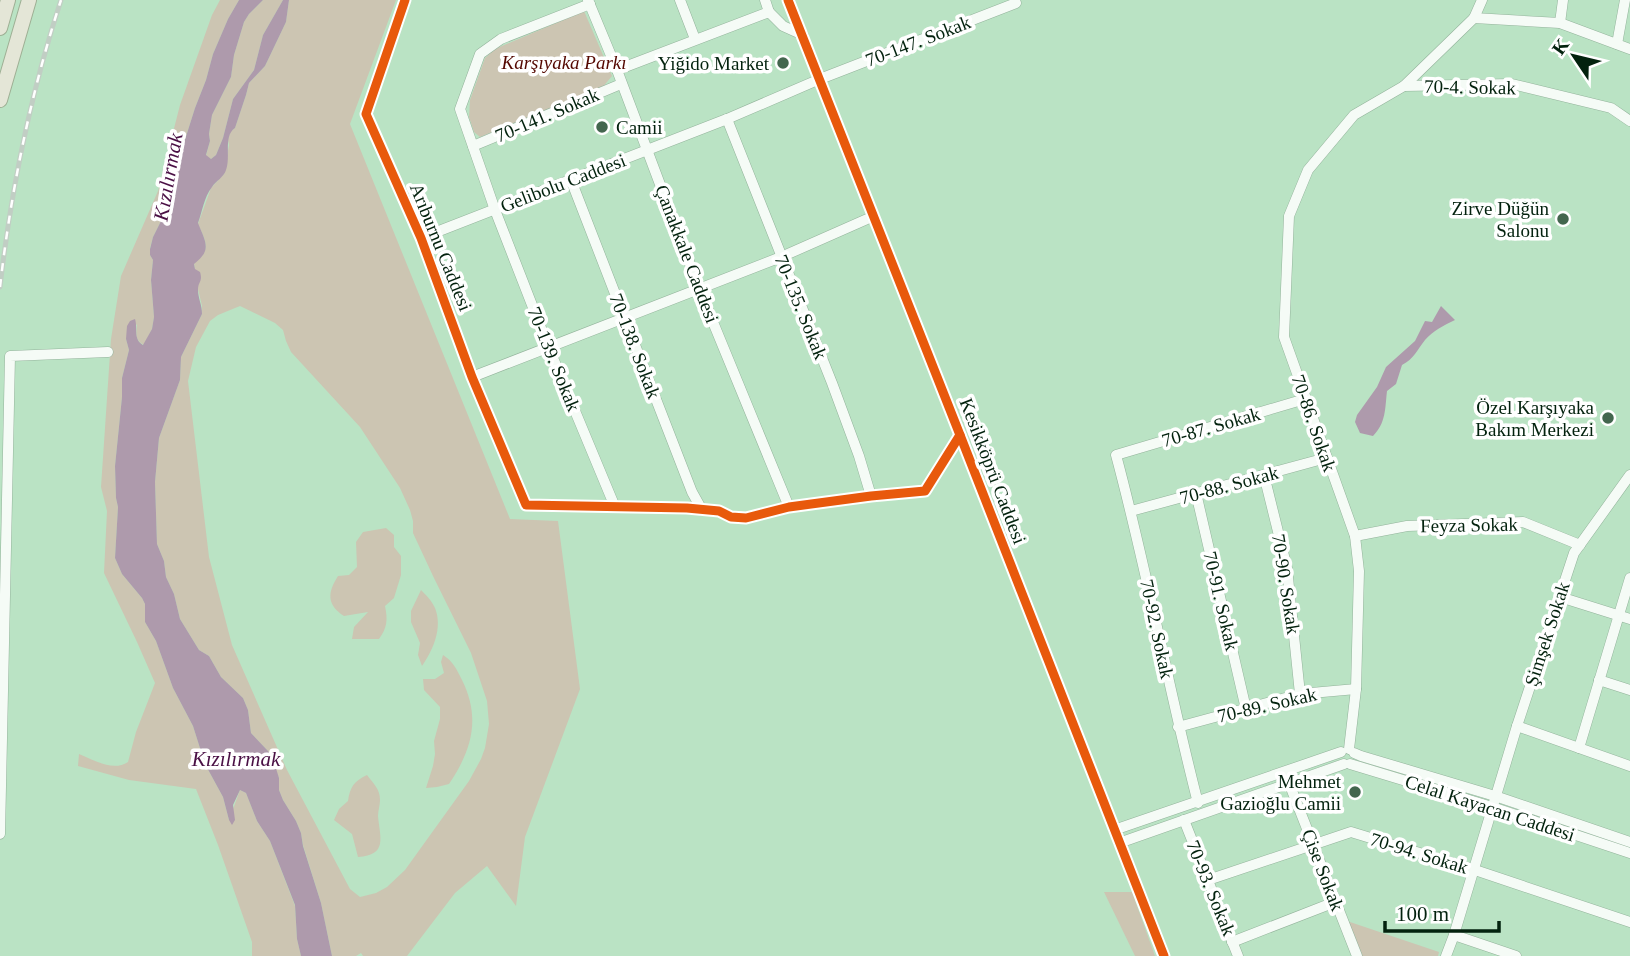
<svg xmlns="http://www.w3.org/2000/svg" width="1630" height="956" font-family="Georgia,serif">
<rect width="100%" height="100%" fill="#bae3c4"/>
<g fill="#ccc5b2" fill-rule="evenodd">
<path d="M 220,0 L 239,0 L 228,19 L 213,54 L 206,80 L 195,108 L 177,165 L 168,207 L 153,237 L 150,248 L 150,255 L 153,260 L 151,280 L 154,317 L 152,329 L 144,345 C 135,340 136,334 137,324 L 126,339 L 129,350 L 122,378 L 122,397 L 115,466 L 116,498 L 118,507 L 115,558 L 122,574 L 142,598 L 145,604 L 145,622 L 156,641 L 173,688 L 193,726 L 205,764 L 223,797 L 229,820 L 240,790 L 246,793 L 257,821 L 270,841 L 295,906 L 297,939 L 301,956 L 252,956 L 252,942 L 218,845 L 196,789 L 129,780 L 78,766 L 79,754 C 94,760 113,772 128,762 L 136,732 L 155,683 L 137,642 L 104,573 L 107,511 L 101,487 L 111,339 L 121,276 L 158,191 L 180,105 L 212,15 Z"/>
<path d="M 263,0 L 283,0 L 263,35 L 254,70 L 233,99 L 223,138 L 216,155 L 211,159 L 206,156 L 210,141 L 209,134 L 212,115 L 231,77 L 234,55 L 244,22 L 249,14 Z"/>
<path d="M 289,0 L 396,0 L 350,124 L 510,519 L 558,521 L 580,689 L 525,837 L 516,906 L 487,866 L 455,893 L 407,956 L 363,956 L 361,953 L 356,956 L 332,956 L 321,903 L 303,845 L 301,833 L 296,821 L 283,800 L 279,790 L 279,778 L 268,751 L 251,733 L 248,710 L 243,698 L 221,677 L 209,656 L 199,650 L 180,619 L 174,594 L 166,577 L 164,561 L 157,544 L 155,482 L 159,438 L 180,380 L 181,357 L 202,314 L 202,306 L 198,289 L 194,263 C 212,250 206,242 198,224 L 211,188 L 224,174 L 229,145 L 228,140 L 230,132 L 235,128 L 246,95 L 249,83 L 265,66 L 286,22 ZM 240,306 L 275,323 L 283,330 L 286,341 L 291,352 L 360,427 L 400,488 L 410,510 L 413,521 L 413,533 L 433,576 L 471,653 L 487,701 L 489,724 L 485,748 L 481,759 L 469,781 L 405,870 L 387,887 L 376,893 L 360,897 L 350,889 L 287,770 L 232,645 L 209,557 L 188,381 L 196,347 L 210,321 L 218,315 Z"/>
<path d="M 584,11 L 612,76 L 602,88 L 480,137 L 474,132 L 469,117 L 470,100 L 485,58 L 495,49 Z"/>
<path d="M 386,528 L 394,535 L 394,547 L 401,556 L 401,575 L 394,598 L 385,606 C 388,620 387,628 379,639 L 352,639 L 354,627 L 368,612 L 344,616 C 327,605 327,593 338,576 L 349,575 L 357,567 L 356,542 L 363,532 Z"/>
<path d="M 421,590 C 426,595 432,601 435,608 C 443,628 433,650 422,666 L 418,655 L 420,643 L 411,622 L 411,611 Z"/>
<path d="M 443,655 C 453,661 457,670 462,680 C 481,718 472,750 449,784 L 437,787 L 426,788 L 433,766 L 435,754 L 434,741 L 440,719 L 440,707 L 424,690 L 423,679 L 435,679 L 444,673 L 441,662 Z"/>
<path d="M 367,775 C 373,783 380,789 380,800 C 380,805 378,811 378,816 C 380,838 388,855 358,857 L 352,834 L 334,820 L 339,809 L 348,801 C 350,787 354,781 367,775 Z"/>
<path d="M 1104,892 L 1132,892 L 1155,956 L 1135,956 Z"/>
<path d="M 1347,921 L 1439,952 L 1438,956 L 1360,956 Z"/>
</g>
<g fill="#ae9aac">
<path d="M 239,0 L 263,0 L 249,14 L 244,22 L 234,55 L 231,77 L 212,115 L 209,134 L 210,141 L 206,155 L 211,159 L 216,155 L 223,138 L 233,99 L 254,70 L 263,35 L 283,0 L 289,0 L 286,22 L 265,66 L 249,83 L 246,95 L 235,128 C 223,136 231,157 226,170 C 224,177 216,181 212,187 C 204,197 202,212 198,223 C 206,243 212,250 194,264 L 195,269 L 200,272 C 203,282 198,281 198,290 C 198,298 202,305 202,314 L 181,357 L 180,380 L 159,438 L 155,482 L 157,544 L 164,561 L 166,577 L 174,594 L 180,619 L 199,650 L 209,656 L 221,677 L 243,698 L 248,710 L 251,733 L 268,751 L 274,762 L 279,778 L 279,790 L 283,800 L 296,821 L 301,833 L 303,846 L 321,903 L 332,956 L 301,956 L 297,939 L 295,905 L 270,841 L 257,821 L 246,793 L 240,790 L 233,805 L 235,820 L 232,825 L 229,820 L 223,797 L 205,764 L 193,726 L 173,688 L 156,641 L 145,622 L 145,604 L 142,598 L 122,574 L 115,558 L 118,507 L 116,498 L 115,466 L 122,397 L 122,378 L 129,350 L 126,339 L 127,326 L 130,321 L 135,319 C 138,329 133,339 143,345 L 152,329 L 154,317 L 151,280 L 153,260 L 150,255 L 150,249 L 153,237 L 168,207 L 177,165 L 195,108 L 206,80 L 213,54 L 228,19 Z"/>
<path d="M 1441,306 L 1455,320 C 1444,325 1433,331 1425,340 C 1417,350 1414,359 1402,365 L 1396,384 L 1387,391 C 1385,409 1386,423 1373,436 L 1360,433 L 1355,422 L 1357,415 L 1377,387 L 1386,367 L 1415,341 L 1425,321 L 1432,322 Z"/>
</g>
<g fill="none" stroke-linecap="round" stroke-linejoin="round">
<g stroke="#93b39b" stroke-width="11">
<g id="minor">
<path d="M 405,0 L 366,114 L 421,238 L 472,377 L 526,505 L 687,508 L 719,511 L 731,517 L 746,518 L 789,507 L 871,496 L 925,491 L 960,435"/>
<path d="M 588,0 L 617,70 L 699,288 L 789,507"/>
<path d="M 680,0 L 695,39"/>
<path d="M 765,0 L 769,12"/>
<path d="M 788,0 L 960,435 L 1164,956"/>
<path d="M 590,4 L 501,39 L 480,54 L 460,109 L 495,210 L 548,346 L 615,507"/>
<path d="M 1474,18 L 1560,23 L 1630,49"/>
<path d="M 1560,23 L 1563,0"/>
<path d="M 1617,44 L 1625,0"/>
<path d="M 617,70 L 769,12 L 783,26 L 803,35"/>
<path d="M 1404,86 L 1474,18 L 1482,0"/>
<path d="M 727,119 L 832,383 L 859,456 L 871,496"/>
<path d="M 473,146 L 621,84"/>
<path d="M 571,180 L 692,492 L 702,510"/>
<path d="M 421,238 L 727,119 L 820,79 L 1016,3"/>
<path d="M 472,377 L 781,257 L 874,216"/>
<path d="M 1264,475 L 1287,568 L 1300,694"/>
<path d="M 1196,493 L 1246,709"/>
<path d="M 1131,511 L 1326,458"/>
<path d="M 1355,536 L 1407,526 L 1523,522 L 1580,545"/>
<path d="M 1560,597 L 1630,619"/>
<path d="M 1599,680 L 1630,690"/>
<path d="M 1517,726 L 1630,766"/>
<path d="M 1178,727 L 1300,694 L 1356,689"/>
<path d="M 1579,748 L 1630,578"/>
<path d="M 1349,749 L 1356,689 L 1359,571 L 1355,536 L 1284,337 L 1289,216 L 1308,170 L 1354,115 L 1404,86 L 1512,84 L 1611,108 L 1630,121"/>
<path d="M 1354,753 L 1361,756 L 1495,796 L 1630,842"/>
<path d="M 1350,764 L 1492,807 L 1630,853"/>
<path d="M 1289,783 L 1357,956"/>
<path d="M 1198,803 C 1168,687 1147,570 1116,455 L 1305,399"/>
<path d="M 1184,820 L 1238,956"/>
<path d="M 1114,830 L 1341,752"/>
<path d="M 0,834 L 10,356 L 108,352"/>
<path d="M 1119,843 L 1344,764"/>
<path d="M 1208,880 L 1351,832 L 1472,869 L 1630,922"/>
<path d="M 1454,935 L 1516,956"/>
<path d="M 1232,942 L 1335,902"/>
<path d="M 1446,956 L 1454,935 L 1517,726 L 1574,553 L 1630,475"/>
</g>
</g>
<g stroke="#9eaf94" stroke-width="16">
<g id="highway">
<path d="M 0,28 L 8,0"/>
<path d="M 0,100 L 29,0"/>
</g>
</g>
<use href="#minor" stroke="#f5fbf6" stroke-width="10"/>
<use href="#highway" stroke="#e4e6d7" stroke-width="14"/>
<g stroke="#c1cec4" stroke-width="5">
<path id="rail" d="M 0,287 C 11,190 31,92 61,0"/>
</g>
<use href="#rail" stroke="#fff" stroke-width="2.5" stroke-dasharray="8" stroke-linecap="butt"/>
<g stroke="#fff" stroke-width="13">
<g id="cycleway">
<path d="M 405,0 L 366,114 L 421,238 L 472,377 L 526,505 L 687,508 L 719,511 L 731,517 L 746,518 L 789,507 L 871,496 L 925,491 L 960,435"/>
<path d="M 788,0 L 960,435 L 1164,956"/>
</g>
</g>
<use href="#cycleway" stroke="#e8590c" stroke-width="9"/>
</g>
<g fill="#43664e" stroke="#fff" stroke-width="2.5">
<circle cx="783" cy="63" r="7"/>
<circle cx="602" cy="127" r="7"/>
<circle cx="1563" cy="219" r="7"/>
<circle cx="1608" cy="418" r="7"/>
<circle cx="1355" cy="792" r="7"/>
</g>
<g text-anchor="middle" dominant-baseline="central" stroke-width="7" stroke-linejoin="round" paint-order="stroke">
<g font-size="19" fill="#03220e" stroke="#fff">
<text transform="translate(918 41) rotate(-21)">70-147. Sokak</text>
<text transform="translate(1470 87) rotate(1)">70-4. Sokak</text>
<text transform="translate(547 115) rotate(-23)">70-141. Sokak</text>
<text transform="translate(563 183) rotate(-21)">Gelibolu Caddesi</text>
<text transform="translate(441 247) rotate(68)">Arıburnu Caddesi</text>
<text transform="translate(687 254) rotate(69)">Çanakkale Caddesi</text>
<text transform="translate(801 307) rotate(68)">70-135. Sokak</text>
<text transform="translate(635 346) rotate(69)">70-138. Sokak</text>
<text transform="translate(554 359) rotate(68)">70-139. Sokak</text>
<text transform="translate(1314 423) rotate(71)">70-86. Sokak</text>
<text transform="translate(1211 427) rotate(-16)">70-87. Sokak</text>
<text transform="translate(993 471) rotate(69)">Kesikköprü Caddesi</text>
<text transform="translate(1229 485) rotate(-15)">70-88. Sokak</text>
<text transform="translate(1469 525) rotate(-1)">Feyza Sokak</text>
<text transform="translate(1286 584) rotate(81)">70-90. Sokak</text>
<text transform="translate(1221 601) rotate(77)">70-91. Sokak</text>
<text transform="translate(1157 629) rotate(78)">70-92. Sokak</text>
<text transform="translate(1547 634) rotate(-72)">Şimşek Sokak</text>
<text transform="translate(1267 705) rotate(-13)">70-89. Sokak</text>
<text transform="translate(1490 808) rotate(18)">Celal Kayacan Caddesi</text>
<text transform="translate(1419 853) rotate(17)">70-94. Sokak</text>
<text transform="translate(1323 870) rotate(69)">Çise Sokak</text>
<text transform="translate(1211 888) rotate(68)">70-93. Sokak</text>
</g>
<g font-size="19" font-style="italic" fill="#540700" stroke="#fff">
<text x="564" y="62">Karşıyaka Parkı</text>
</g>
<g font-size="19" fill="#03220e" stroke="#fff" text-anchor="end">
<text x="769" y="63">Yiğido Market</text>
<text x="616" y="127" text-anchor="start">Camii</text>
<text x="1549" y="208">Zirve Düğün<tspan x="1549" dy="22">Salonu</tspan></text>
<text x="1594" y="407">Özel Karşıyaka<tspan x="1594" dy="22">Bakım Merkezi</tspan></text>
<text x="1341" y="781">Mehmet<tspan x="1341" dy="22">Gazioğlu Camii</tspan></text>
</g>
<g font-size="21" font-style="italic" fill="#4a1045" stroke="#fff">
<text transform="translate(168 177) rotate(-80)">Kızılırmak</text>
<text x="236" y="759">Kızılırmak</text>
</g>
</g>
<g transform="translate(1574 56) rotate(305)" stroke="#ffffff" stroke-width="5" paint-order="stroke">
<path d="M0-5L12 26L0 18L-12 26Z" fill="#03220e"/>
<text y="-10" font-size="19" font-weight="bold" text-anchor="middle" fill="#03220e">K</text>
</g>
<path d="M1385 921v10h114v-10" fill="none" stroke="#03220e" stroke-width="3.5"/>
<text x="1396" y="921" font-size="21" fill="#03220e" stroke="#ffffff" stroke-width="5" paint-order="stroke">100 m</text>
</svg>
